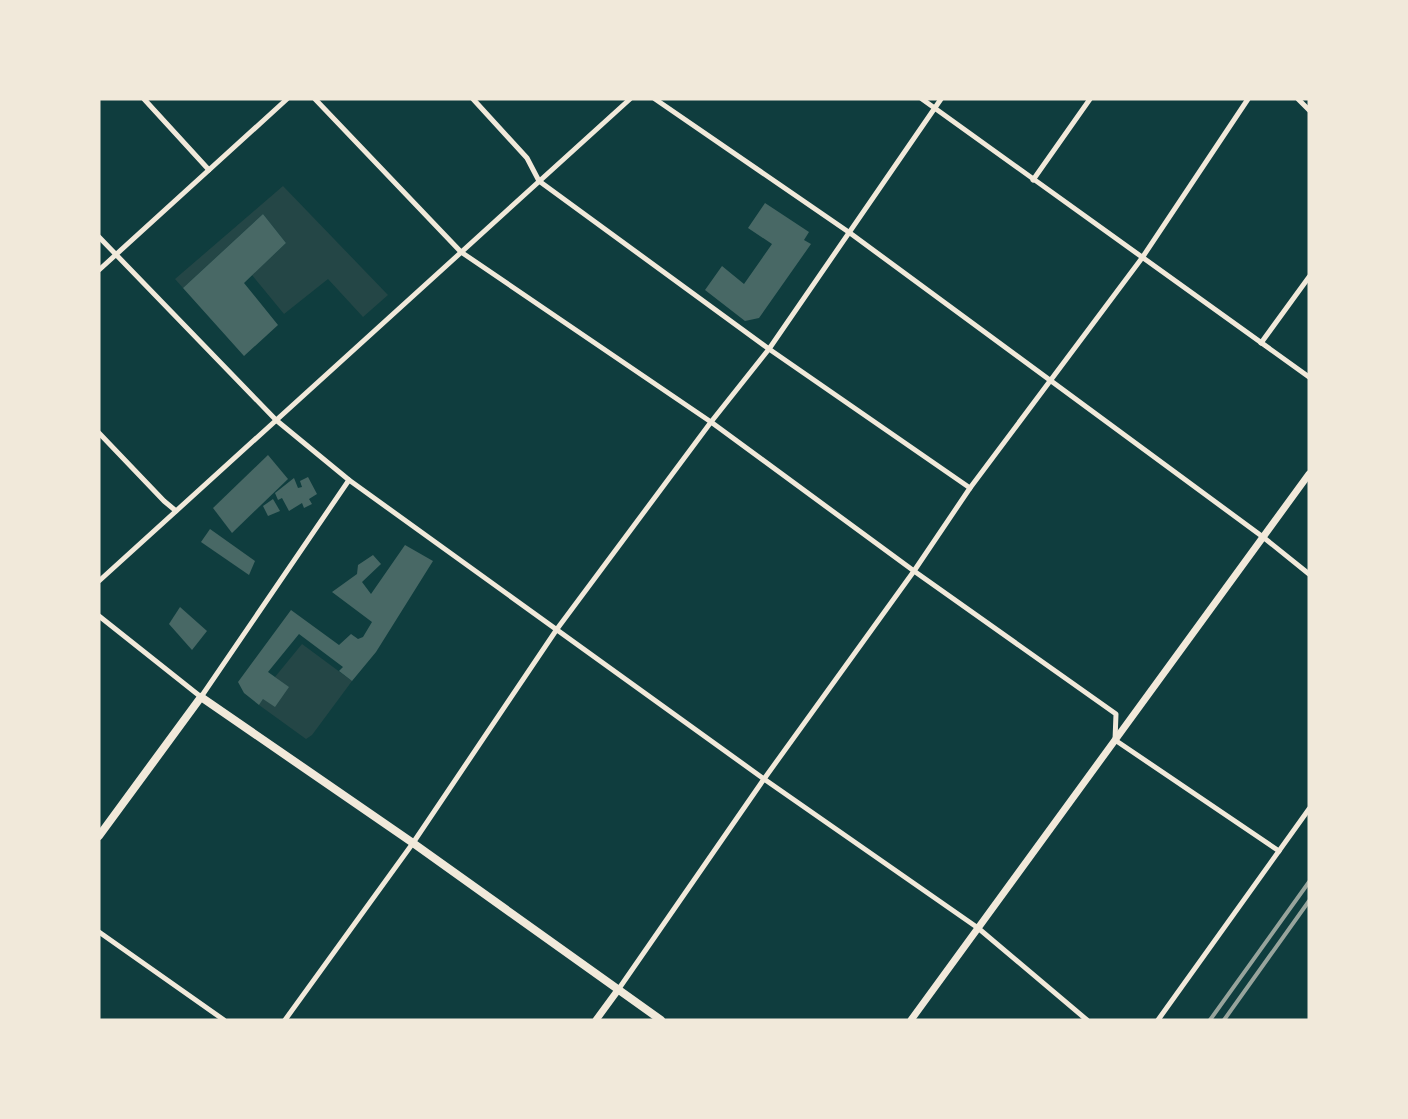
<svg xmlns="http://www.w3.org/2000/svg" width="1408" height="1119" font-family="'Titillium Web',sans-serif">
<rect width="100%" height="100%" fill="#0f3d3e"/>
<g fill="#244646">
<path d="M 283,186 L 388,295 L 363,317 L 328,279 L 284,314 L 252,275 L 286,243 L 263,214 L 183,288 L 175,279 Z"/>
<path d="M 302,644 L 352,681 L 312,735 L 306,739 L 259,705 L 263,699 L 288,687 L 275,677 Z"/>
</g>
<g fill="#486865">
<path d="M 765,203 L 809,232 L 804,240 L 811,244 L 759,318 L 745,321 L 705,290 L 722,266 L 744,284 L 772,244 L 748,228 Z"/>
<path d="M 263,214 L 286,243 L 244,283 L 278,325 L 244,356 L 183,288 Z"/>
<path d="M 268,455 L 288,479 L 232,533 L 213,508 Z"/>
<path d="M 308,477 L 317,494 L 309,499 L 312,504 L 304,508 L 302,503 L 289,511 L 282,498 L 278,500 L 275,493 L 294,478 L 298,488 L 302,487 L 300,481 Z"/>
<path d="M 273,499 L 280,511 L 268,516 L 263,506 Z"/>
<path d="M 210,529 L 255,561 L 249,575 L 201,542 Z"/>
<path d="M 405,545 L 433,561 L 376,652 L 352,681 L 339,671 L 343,667 L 299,634 L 268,672 L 289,687 L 275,707 L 263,699 L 259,705 L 244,693 L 238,682 L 291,610 L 339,645 L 351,634 L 358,639 L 363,637 L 372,622 L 332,592 L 357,574 L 358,565 L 373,555 L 381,564 L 362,582 L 371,594 Z"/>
<path d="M 180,607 L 207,631 L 192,650 L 169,624 Z"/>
</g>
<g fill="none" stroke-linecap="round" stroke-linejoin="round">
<g stroke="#f1e9da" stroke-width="5">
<path d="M 144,99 L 209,170"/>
<path d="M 315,99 L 461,252 L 711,422 L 914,571 L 1116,714 L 1115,740 L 1279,851"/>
<path d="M 473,99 L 527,158 L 539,181 L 769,349 L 970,488"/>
<path d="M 655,99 L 850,233 L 1263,537 L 1309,574"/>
<path d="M 922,99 L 1309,377"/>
<path d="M 1298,99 L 1309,110"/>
<path d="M 1033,180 L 1090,99"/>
<path d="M 99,237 L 276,420 L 349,480 L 764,779 L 978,928 L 1087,1020"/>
<path d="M 99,270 L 287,99"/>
<path d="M 1261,343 L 1309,277"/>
<path d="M 99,433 L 164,501 L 176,511"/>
<path d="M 99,581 L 630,99"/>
<path d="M 99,616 L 201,697 L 349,480"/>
<path d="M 99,932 L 224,1020"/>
<path d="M 618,990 L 764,779 L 914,571 L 970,488 L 1142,258 L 1248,99"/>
<path d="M 285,1020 L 413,843 L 557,629 L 711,422 L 769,349 L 941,99"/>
<path d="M 1158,1020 L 1309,809"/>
</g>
<g stroke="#f1e9da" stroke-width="7">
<path d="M 596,1020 L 618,990"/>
<path d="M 911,1020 L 1309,474"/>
</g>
<path stroke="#f1e9da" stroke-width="8" d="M 99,836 L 201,697 L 413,843 L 661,1020"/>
<g stroke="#97a49c" stroke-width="4">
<path d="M 1210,1020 L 1309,882"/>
<path d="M 1224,1020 L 1309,901"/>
</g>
</g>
<rect width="1408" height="1119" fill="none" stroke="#f1e9da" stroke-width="201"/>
</svg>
